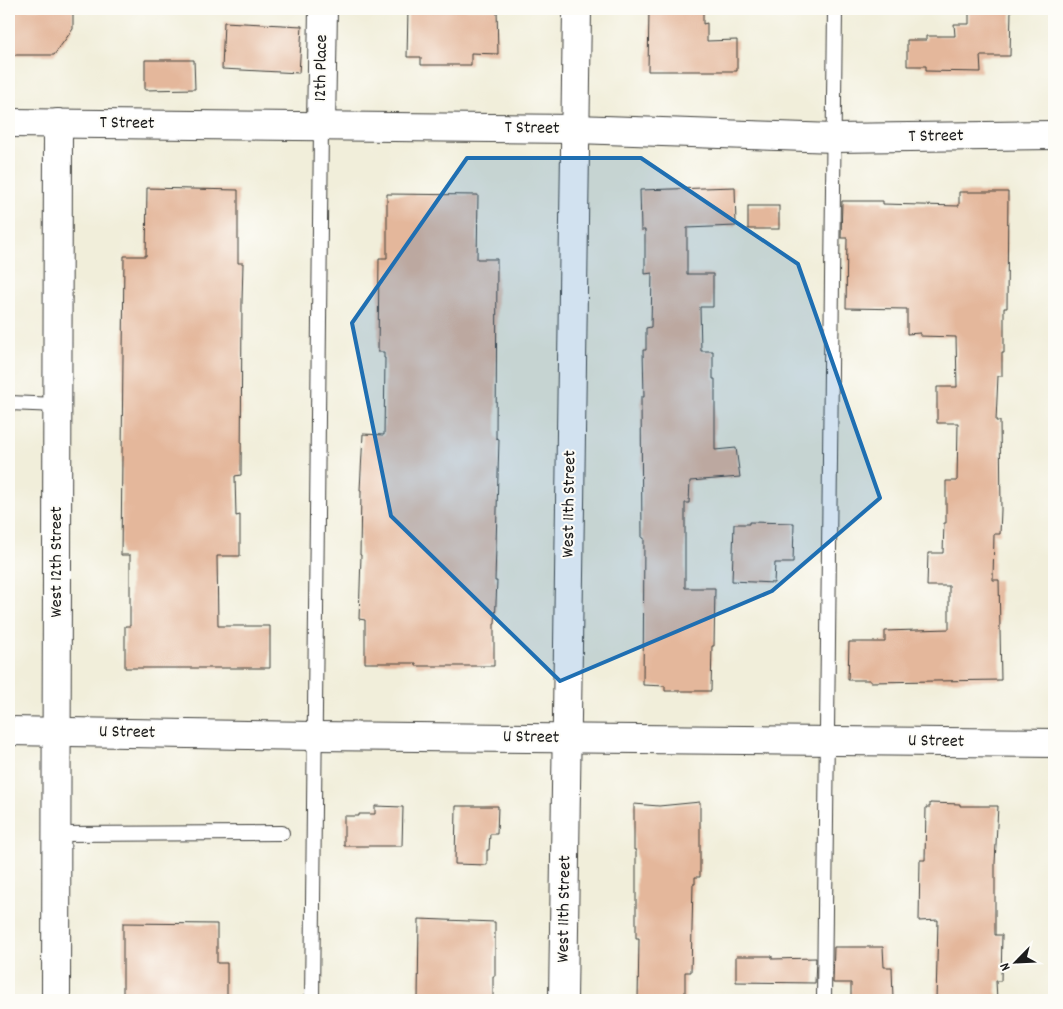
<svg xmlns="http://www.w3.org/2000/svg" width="1063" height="1009" font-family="Dekko,sans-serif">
<rect width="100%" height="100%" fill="#fdfcf7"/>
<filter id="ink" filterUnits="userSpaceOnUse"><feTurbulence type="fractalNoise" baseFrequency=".02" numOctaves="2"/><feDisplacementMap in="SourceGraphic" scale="10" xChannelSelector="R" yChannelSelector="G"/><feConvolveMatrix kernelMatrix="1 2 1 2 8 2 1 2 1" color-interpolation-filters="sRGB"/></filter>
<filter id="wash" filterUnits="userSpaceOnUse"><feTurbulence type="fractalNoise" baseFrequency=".0096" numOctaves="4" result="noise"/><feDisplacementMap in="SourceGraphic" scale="20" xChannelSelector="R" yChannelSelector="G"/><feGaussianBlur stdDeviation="1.12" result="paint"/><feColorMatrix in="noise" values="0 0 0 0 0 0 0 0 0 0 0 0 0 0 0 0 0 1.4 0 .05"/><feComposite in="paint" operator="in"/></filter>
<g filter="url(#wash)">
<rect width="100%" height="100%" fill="#f1eeda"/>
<g id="blocks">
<g fill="#e4b79b">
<path d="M 9,9 L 73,9 L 73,29 L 54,55 L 9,55 Z"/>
<path d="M 408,9 L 497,9 L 498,54 L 471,53 L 471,65 L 421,65 L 421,57 L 407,57 Z"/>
<path d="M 649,9 L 703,9 L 703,24 L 707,23 L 707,41 L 737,40 L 737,71 L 648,71 Z"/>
<path d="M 969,9 L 1011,9 L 1010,56 L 980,56 L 981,72 L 926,71 L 926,66 L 907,66 L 907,40 L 926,40 L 926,36 L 955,36 L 954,24 L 969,24 Z"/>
<path d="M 224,22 L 302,26 L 299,73 L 222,69 Z"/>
<path d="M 145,60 L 194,60 L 195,89 L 145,90 Z"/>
<path d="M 735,187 L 736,226 L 687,228 L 687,274 L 713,274 L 713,307 L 700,307 L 701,351 L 713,351 L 713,379 L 715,379 L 715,450 L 736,448 L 740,477 L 690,481 L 689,503 L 685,503 L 685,588 L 715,588 L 714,646 L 712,646 L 711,691 L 665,691 L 665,686 L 643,685 L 644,538 L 642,538 L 641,397 L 644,397 L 643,350 L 646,350 L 646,328 L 651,327 L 652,273 L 645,274 L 645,230 L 641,230 L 640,190 Z"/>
<path d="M 147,188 L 238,190 L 238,263 L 243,263 L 242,302 L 241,475 L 235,476 L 236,516 L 240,515 L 240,556 L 217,556 L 218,626 L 270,626 L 270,668 L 125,668 L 125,626 L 130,626 L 130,555 L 121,555 L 124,256 L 146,256 Z"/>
<path d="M 959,192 L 1008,192 L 1007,308 L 1004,308 L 1004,353 L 1002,353 L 1002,376 L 998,376 L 996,421 L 1000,421 L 1001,510 L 1000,534 L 994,534 L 993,580 L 999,580 L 1001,680 L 870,682 L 870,680 L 848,680 L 849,642 L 885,642 L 885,631 L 949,629 L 949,586 L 927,586 L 928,553 L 943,553 L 944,523 L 946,523 L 946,481 L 957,481 L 958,423 L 937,423 L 937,387 L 957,387 L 956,337 L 920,336 L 920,333 L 907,334 L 907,309 L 846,308 L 847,238 L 841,238 L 842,201 L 883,201 L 883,204 L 959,206 Z"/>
<path d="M 387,194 L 478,195 L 477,259 L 497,259 L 496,438 L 499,439 L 495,581 L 497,581 L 495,624 L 494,624 L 494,666 L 416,666 L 416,663 L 365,663 L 365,620 L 359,619 L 361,555 L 360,555 L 361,490 L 360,490 L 363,434 L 384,435 L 385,358 L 384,358 L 384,352 L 378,352 L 379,258 L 387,258 Z"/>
<rect x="748" y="206" width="31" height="23"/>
<path d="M 749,522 L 794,523 L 793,563 L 775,563 L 774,583 L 732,581 L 734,524 L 749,524 Z"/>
<path d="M 700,802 L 700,877 L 695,877 L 695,884 L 693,884 L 691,972 L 685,972 L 685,1000 L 638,1000 L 639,938 L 636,938 L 636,850 L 634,850 L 634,804 L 659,806 Z"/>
<path d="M 930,803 L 960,804 L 960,806 L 998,806 L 995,863 L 995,935 L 1002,935 L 1001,981 L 996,981 L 997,1000 L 936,1000 L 938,920 L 919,921 L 920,860 L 925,860 L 926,807 L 930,807 Z"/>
<path d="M 375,806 L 403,807 L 402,846 L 344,846 L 344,816 L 359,816 L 359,814 L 375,814 Z"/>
<path d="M 456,806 L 498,806 L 497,834 L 490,834 L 489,850 L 487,850 L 487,865 L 455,864 Z"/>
<path d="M 419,919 L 495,922 L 495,976 L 493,976 L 493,1000 L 418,1000 Z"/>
<path d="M 123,923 L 217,924 L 217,963 L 227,963 L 227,998 L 158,997 L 158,1000 L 123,1000 Z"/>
<path d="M 834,947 L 883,947 L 884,967 L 892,967 L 893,1000 L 851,1000 L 851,983 L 833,983 Z"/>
<path d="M 736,956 L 772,956 L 772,959 L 816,958 L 815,983 L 736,982 Z"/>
</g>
</g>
</g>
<g filter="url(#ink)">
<use href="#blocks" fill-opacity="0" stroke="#3c3c38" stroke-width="1"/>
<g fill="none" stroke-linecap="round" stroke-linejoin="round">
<g stroke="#3c3c38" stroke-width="16">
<g id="service">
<path d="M 9,403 L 57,405"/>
<path d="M 56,834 L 282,833"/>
<path d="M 312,1000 L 321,126"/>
<path d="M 824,1000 L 835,9"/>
</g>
</g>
<g stroke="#3c3c38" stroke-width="30">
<g id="minor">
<path d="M 9,123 L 576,129 L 834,138 L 1054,135"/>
<path d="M 321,126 L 323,9"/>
<path d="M 9,731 L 315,736 L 1054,743"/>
<path d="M 56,1000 L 58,123"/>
<path d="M 563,1000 L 577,9"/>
</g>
</g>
<use href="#service" stroke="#fff" stroke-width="14"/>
<use href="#minor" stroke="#fff" stroke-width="28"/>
</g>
</g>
<path fill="#1f6fb2" fill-opacity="0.2" stroke="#1f6fb2" stroke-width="4" stroke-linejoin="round" d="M 467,158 L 641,158 L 798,264 L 880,498 L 772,591 L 560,681 L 391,516 L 352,323 Z"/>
<g text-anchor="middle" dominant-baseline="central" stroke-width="4" stroke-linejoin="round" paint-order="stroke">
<g font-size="18" fill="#1c1c1c" stroke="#fdfcf7">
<text transform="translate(322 68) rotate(-89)">12th Place</text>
<text transform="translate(127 124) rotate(1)">T Street</text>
<text transform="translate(532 129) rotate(1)">T Street</text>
<text transform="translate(936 137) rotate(-1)">T Street</text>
<text transform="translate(570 504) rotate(-89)">West 11th Street</text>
<text transform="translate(57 562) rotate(-90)">West 12th Street</text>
<text transform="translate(127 733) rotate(1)">U Street</text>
<text transform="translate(531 738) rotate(1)">U Street</text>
<text transform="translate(936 742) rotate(1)">U Street</text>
<text transform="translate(565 909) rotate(-89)">West 11th Street</text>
</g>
</g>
<rect width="1063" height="1009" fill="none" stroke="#fdfcf7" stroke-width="30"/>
<g transform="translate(1016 962) rotate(246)" stroke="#fdfcf7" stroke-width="4" paint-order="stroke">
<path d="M0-4L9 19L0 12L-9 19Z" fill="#1c1c1c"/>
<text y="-8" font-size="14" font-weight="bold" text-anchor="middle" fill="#1c1c1c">N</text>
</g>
</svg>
